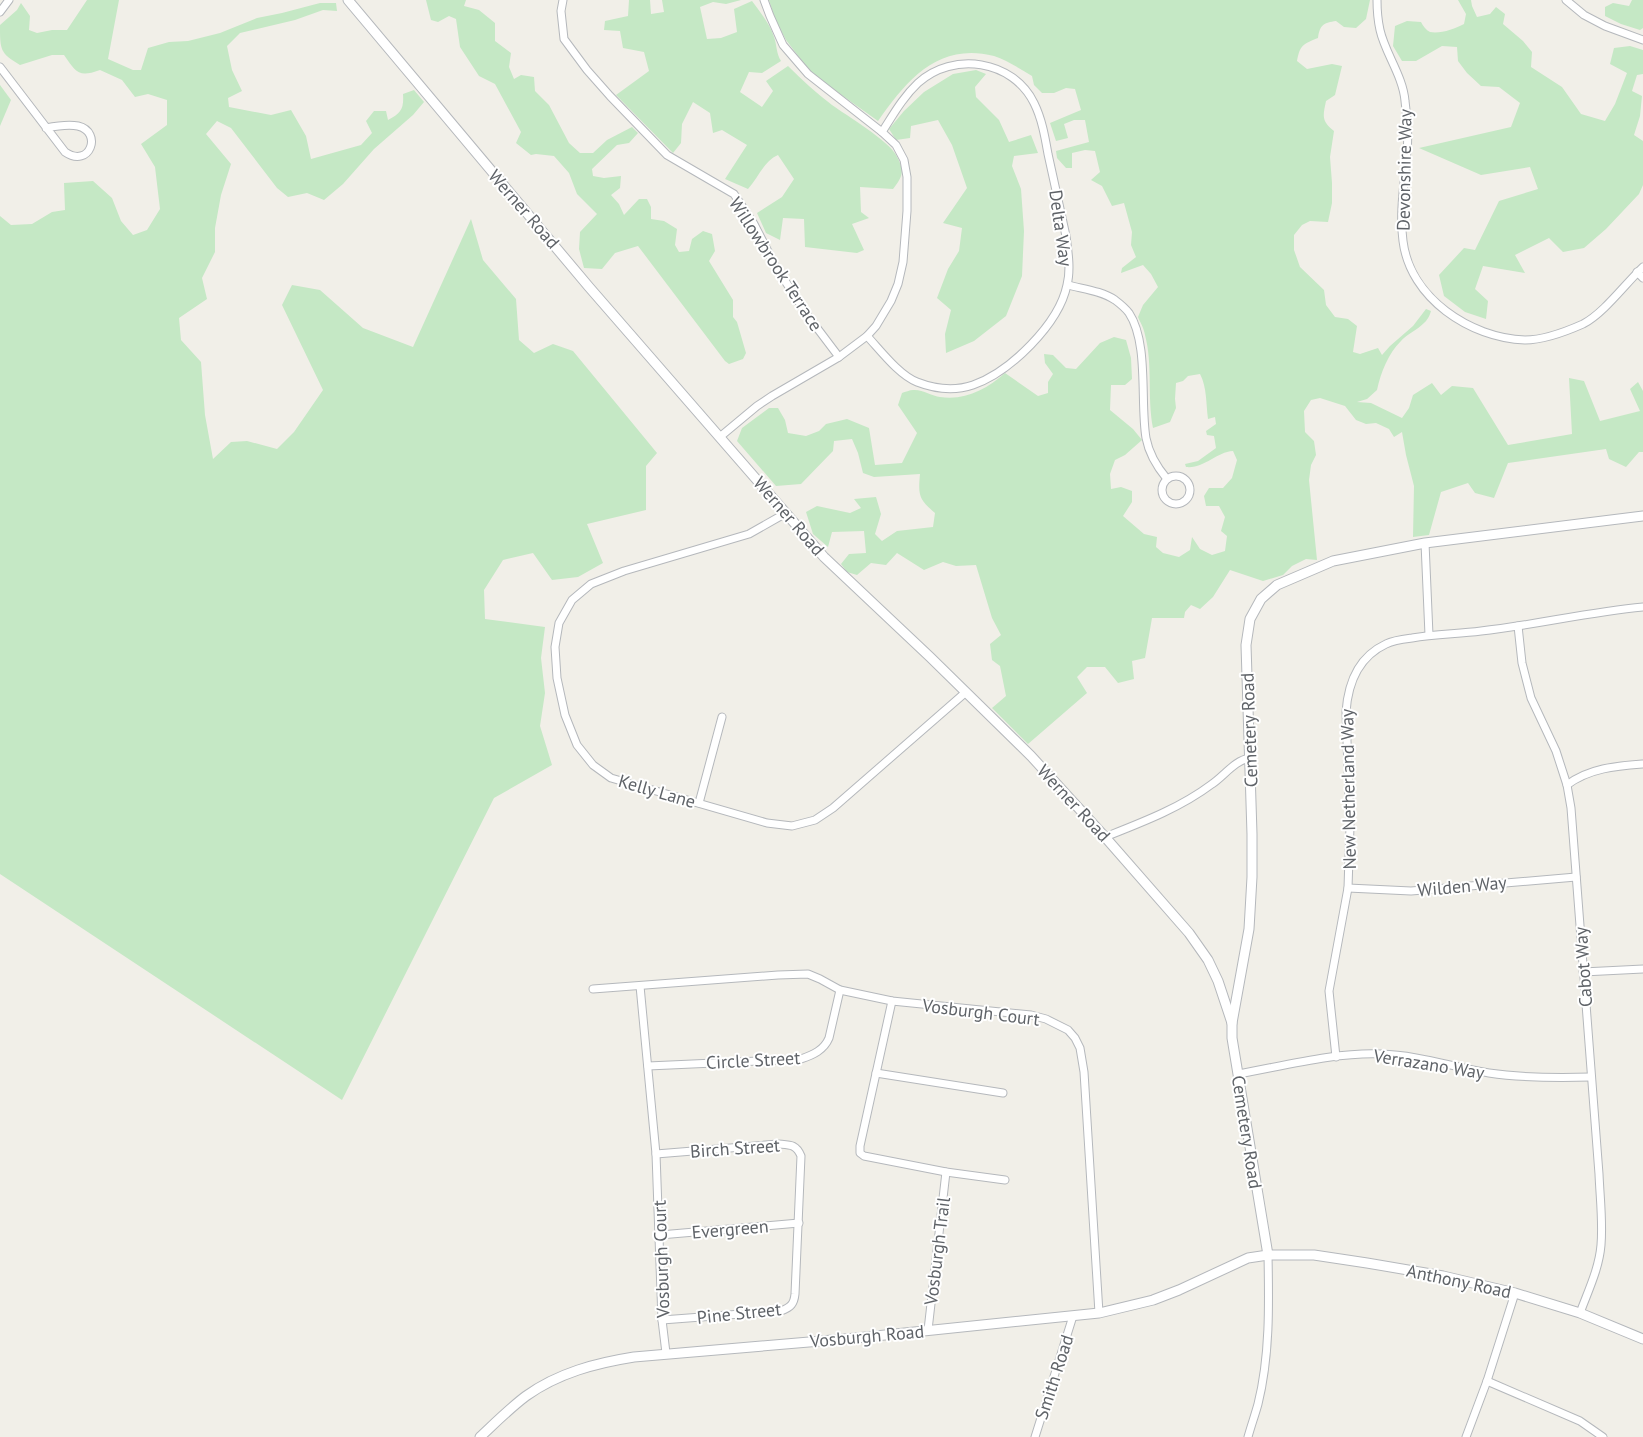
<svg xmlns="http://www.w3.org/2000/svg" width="1643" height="1437" font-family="'PT Sans',sans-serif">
<rect width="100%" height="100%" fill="#f1efe8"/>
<g fill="#c5e8c5">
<path d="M 87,0 L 119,0 L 108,59 L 133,70 L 141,70 L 148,48 L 169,42 L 188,41 L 220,33 L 257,18 L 282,13 L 320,3 L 336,3 L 337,11 L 323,10 L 295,20 L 240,33 L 227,46 L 232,70 L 242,91 L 228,98 L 229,107 L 271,115 L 291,110 L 306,136 L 311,159 L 361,145 L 372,133 L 366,121 L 374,111 L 386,111 L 388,120 C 401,113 404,109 403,94 L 414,90 L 424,102 L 413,115 L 374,149 L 343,184 L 324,200 L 307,193 L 288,197 L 277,188 L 231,128 L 217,121 L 206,134 L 231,164 L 221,195 L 215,228 L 215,252 L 202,278 L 207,299 L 179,318 L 181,340 L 201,362 L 205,415 L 213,459 L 231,442 L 247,441 L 277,449 L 294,432 L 323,390 L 282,305 L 292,285 L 320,290 L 363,328 L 413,347 L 471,219 L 483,260 L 516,299 L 519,340 L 534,353 L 553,344 L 573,351 L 657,453 L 646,466 L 646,510 L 587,524 L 603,563 L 578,577 L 552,580 L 533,553 L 503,560 L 484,590 L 485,619 L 545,627 L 541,658 L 545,693 L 540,726 L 552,765 L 494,798 L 342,1100 L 0,874 L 0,216 L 11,225 L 32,224 L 52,212 L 65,210 L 64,183 L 93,181 L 112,198 L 121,221 L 133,235 L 147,230 L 160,209 L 155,167 L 141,144 L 167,125 L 167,100 L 148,94 L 135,97 L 122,80 L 100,70 C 78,78 76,72 64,55 L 52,55 L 20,65 C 0,53 0,50 0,25 L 17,10 L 21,3 L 30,16 L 29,30 L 37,33 L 52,30 L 67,30 Z"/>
<path d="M 426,0 L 466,0 L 464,6 L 479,10 L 495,23 L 495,41 L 511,53 L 509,67 L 514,79 L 521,75 L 534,77 L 535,91 L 549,105 L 569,143 L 580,153 L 593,153 L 607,140 L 632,127 L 638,133 L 629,143 L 617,145 L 592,169 L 593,176 L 604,178 L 621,176 L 620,188 L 611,195 L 619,204 L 624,215 L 639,199 L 647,199 L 651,207 L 651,219 L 664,221 L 677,229 L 675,245 L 679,252 L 689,251 L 692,239 L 703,231 L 712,234 L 715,251 L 709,261 L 733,300 L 733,317 L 737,322 L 746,353 L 743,359 L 729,364 L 725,361 L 638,246 L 615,253 L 602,269 L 584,268 L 579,249 L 580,232 L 597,214 L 577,194 L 569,173 L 554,156 L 536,154 L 531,155 L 516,143 L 521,132 L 495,84 L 479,76 L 460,47 L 456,19 L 449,16 L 438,22 L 431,20 Z"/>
<path d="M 629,0 L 650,0 L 651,14 L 664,12 L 662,0 L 741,0 L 726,4 L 713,2 L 700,7 L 707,39 L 721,38 L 737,32 L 734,9 L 752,1 C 760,12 770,24 774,37 C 777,45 776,53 781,61 L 762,73 L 749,72 L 740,92 L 762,107 L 773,91 L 766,81 L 788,66 C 802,80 816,93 832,105 C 846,115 889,141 896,155 C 905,171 903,176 893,189 L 860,187 L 861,212 L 869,218 L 852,224 L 864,250 L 857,253 L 805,247 L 804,219 L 783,218 L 780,240 L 766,233 L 757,213 L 782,197 L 794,179 L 778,155 C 764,161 758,178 748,189 L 725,179 L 747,145 L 722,130 L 713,133 L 710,113 L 693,102 L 682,124 L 681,143 L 673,153 L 616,95 L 649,71 L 644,52 L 623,48 L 620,31 L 604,30 L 605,21 L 628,16 Z"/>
<path d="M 769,0 L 1370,0 L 1366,19 L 1356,28 L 1344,27 L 1336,21 C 1324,23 1320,24 1318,38 C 1303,44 1300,45 1297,61 L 1307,69 L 1332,64 L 1342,66 L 1335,95 L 1326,101 C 1323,116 1321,121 1334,131 L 1330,157 L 1332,183 L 1332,203 L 1328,222 L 1310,221 L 1302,225 L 1294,235 L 1294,250 L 1300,267 L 1324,290 L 1326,305 L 1335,317 L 1348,319 L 1357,326 L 1353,352 L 1360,354 L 1378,348 L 1382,355 L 1390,346 L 1413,326 L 1426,309 L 1431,311 C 1427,327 1411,330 1401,341 C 1388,354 1381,372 1377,390 L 1367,399 L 1357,402 L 1371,403 L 1402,418 L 1409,408 L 1413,395 L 1432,383 L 1441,395 L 1452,386 L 1473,388 L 1508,445 L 1572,434 L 1569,378 L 1584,381 L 1600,421 L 1640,411 L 1630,389 L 1638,382 L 1643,391 L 1643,452 L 1639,452 L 1626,467 L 1609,459 L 1606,449 L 1508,463 L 1494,498 L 1475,493 L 1468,483 L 1441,492 L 1429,535 L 1413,537 L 1414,486 L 1406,455 L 1402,432 L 1394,437 L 1389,429 L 1376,423 L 1366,424 L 1356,420 L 1345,406 L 1320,398 L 1311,400 L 1304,411 L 1305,432 L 1314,441 L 1316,455 L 1311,465 L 1309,480 L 1317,560 L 1306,559 L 1292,566 L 1283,575 L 1263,581 L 1230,570 L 1213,597 L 1200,609 L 1191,605 L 1185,612 L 1184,618 L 1152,618 L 1145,658 L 1132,661 L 1134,679 L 1118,683 L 1105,667 L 1087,667 L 1077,677 L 1087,693 L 1028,744 L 992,708 L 1006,696 L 1000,666 L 992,660 L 990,644 L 1001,635 L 992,618 L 976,565 L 956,566 L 943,562 L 924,570 L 897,553 L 886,565 L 871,563 L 857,575 L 847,572 L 841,564 L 849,554 L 866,553 L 864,531 L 832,532 L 828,547 L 813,534 L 806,512 L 817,506 L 850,513 L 861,508 L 854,499 L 876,497 L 881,514 L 875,534 L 882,541 L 897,531 L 933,527 L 935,513 C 919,499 918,496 920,474 L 874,477 L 863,473 L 858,453 L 852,439 L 834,441 L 833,451 L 801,484 L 776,486 L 737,441 L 742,428 L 769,408 L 778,408 L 785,420 L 788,433 L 806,436 L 819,431 L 826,424 L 847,419 L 869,428 L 875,465 L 902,463 L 917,433 L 898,405 L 902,393 C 905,392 910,390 913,390 C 922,389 932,396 940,397 C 965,401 987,389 1005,373 L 1038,396 L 1048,393 L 1048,382 L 1053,374 L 1045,363 L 1044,354 L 1053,355 L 1066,368 L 1076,369 L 1100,343 L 1114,337 L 1126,340 L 1131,358 L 1132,379 L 1125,385 L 1111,385 L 1110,410 L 1133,429 L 1142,440 L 1125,455 L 1115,460 L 1110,474 L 1111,489 L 1121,487 L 1132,491 L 1132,502 L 1123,516 L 1144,534 L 1157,537 L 1156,547 L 1163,553 L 1179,557 L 1190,550 L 1192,537 L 1200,549 L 1212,555 L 1225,551 L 1227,536 L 1221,531 L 1225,517 L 1219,506 L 1206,506 L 1204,496 L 1209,488 L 1223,488 L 1232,478 L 1237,460 L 1233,451 C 1216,452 1204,469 1186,467 L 1185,464 L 1198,461 L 1216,448 L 1214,436 L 1207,435 L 1206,431 L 1216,424 L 1215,417 L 1208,419 C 1206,404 1207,387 1200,374 L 1188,376 L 1183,381 L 1176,383 L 1175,399 L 1176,408 L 1170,422 L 1153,428 C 1147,397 1153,365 1145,335 C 1144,328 1140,322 1138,317 L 1143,305 L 1158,287 L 1151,274 L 1143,265 L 1121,273 L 1122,268 L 1136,257 L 1131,245 L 1132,232 L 1124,203 L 1112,206 L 1102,186 L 1091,180 L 1100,172 L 1095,151 L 1085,150 L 1072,153 L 1072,168 L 1066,168 L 1057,158 L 1056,151 L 1089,142 L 1085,120 L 1074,120 L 1064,124 L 1068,138 L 1056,141 L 1050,123 L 1081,110 L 1075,89 L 1066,88 L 1054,93 L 1042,93 L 1034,85 L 1032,76 C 1020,69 1007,60 994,56 C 938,42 907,80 878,121 L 812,74 L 786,40 L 775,19 Z"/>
<path d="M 1458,0 L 1471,0 L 1472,6 L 1477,17 L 1490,14 L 1496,7 L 1505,14 L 1503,24 L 1523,41 L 1532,52 L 1531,67 L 1562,87 L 1581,114 L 1605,121 L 1615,104 L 1627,73 L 1610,64 L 1614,48 L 1630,46 L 1643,50 L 1643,74 L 1637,75 L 1632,91 L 1642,96 L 1640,116 L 1634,135 L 1643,141 L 1643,185 L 1639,194 L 1606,229 L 1584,248 L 1563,252 L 1549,238 L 1515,255 L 1525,273 L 1483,266 L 1475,289 L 1488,301 L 1486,319 L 1465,312 L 1444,296 L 1439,275 L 1464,248 L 1475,250 L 1499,201 L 1538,189 L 1530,167 L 1481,175 L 1419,148 L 1511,127 L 1520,103 L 1499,87 L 1481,86 L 1467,73 L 1458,61 L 1457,47 L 1442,46 L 1416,61 L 1402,61 L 1393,46 L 1395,26 L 1407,21 L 1421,22 C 1423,26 1426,30 1430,32 C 1440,34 1455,29 1464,24 L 1466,14 Z"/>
<path d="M 1632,0 L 1643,0 L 1643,28 L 1640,30 L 1621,24 L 1605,16 L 1605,7 L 1613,3 L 1629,6 Z"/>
<path d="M 976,70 L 986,74 L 975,87 L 976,97 L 999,120 L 1009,142 L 1031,135 L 1038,153 L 1014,156 L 1012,166 L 1021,189 L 1024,231 L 1022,276 L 1006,316 L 974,341 L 946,353 L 945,334 L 951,310 L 937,298 L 948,269 L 959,251 L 962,228 L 943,223 L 967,188 L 952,145 L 938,120 L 911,126 L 910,138 L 896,140 L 889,129 L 904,111 L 924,92 L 953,74 Z"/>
<path d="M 0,85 L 11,100 L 0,126 Z"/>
</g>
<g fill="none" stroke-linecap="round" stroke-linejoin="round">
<g stroke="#b5b8bc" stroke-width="9">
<g id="minor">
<path d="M 563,0 L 561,11 L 564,39 L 587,70 L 610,96 L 667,155 L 734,194 L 754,224 L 776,267 L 808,316 L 839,357"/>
<path d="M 1377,0 C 1377,10 1378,21 1380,30 C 1385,53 1403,76 1405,101 C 1407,117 1409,134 1407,150 C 1405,180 1399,211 1403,241 C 1410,298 1470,338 1525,340 C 1544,340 1565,332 1583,324 C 1604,313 1625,284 1643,267"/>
<path d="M 1566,0 L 1584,15 L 1605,26 L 1643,40"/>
<path d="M 0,12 L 9,0"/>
<path d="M 0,67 L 65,152 C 90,169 103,132 78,126 C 68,124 56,126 46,128"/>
<path d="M 1637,272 L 1643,278"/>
<path d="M 1068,285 C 1083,289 1102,291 1115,300 C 1119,303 1126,309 1129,313 C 1149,343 1140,403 1146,438 C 1149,454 1157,467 1167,479"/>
<path d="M 867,336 C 881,351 899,375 917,382 C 935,389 955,391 973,385 C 1010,372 1059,324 1067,285 C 1071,270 1068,251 1066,236 C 1060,209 1054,181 1048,154 C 1045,137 1042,119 1034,103 C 1013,60 953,51 918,83 C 903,97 893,115 882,132"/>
<path d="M 721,436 L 757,406 L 772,396 L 839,357 L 867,336 L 876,326 L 891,301 L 898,284 L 903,262 L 907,211 L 907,177 L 904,160 L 896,145 L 882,132 L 808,74 L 783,45 L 770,16 L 764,0"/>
<circle cx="1176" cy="490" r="14"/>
<path d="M 786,513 L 749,534 L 624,571 L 591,584 L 572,600 L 559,623 L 555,647 L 557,678 L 565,715 L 577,745 L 593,765 L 611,778 L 767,823 L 792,826 L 815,820 L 833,808 L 966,692"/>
<path d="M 1425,543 L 1429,635"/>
<path d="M 1518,626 L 1522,663 L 1531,698 L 1556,751 L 1567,785 L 1571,808 L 1599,1174 C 1600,1198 1603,1222 1601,1245 C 1599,1269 1588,1291 1580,1313"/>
<path d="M 1567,785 C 1589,768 1617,766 1643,764"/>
<path d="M 699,803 L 722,717"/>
<path d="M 1105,837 C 1143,822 1180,808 1212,784 C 1224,776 1235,760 1250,758"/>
<path d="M 1348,888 L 1411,891 L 1576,877"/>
<path d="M 1583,972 L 1643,969"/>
<path d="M 640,986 L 656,1154 L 662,1320 L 666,1353"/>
<path d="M 593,989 L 778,975 L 808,974 L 820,979 L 840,990 L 892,1001 L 1031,1015 L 1046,1019 L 1068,1030 L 1075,1038 L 1080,1048 L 1084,1072 L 1099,1313"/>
<path d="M 892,1001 L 860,1146 L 860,1153 L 864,1156 L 946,1172 L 1005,1180"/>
<path d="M 1336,1057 L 1329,991 L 1348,888 L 1350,826 L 1346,712 C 1348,683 1358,657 1386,644 C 1394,640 1404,639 1412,638 C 1435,634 1458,634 1481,631 C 1535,625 1589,612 1643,607"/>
<path d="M 648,1066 L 801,1059 C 813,1055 824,1050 829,1038 L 840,990"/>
<path d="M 876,1073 L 1003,1093"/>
<path d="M 1238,1074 C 1283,1066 1337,1052 1381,1054 C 1417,1055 1453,1067 1489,1073 C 1523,1078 1557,1078 1591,1077"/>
<path d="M 656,1154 L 778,1144 C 790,1145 796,1144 801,1156 L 795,1294 C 794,1304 791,1307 781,1311 L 662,1320"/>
<path d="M 660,1235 L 799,1223"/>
<path d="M 928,1330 L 946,1172"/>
<path d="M 1487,1381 L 1580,1421 L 1603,1437"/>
<path d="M 1035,1437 L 1073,1316"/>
<path d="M 1248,1437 C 1251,1426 1255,1415 1258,1404 C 1270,1356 1269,1304 1268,1255"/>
<path d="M 1466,1437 L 1487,1381 L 1515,1293"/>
</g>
</g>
<g stroke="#b5b8bc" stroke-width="11">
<g id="tertiary">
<path d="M 348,0 L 589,287 L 824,557 L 930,657 L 1031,756 L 1105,837 L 1189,933 L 1208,960 L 1218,981 L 1232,1023"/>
<path d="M 1268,1255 L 1232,1038 L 1232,1023 L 1249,929 L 1252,877 L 1252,834 L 1246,645 L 1250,619 L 1261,599 L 1277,585 L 1333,561 L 1425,543 L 1643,516"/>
<path d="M 480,1437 C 495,1423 510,1408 526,1396 C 558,1373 596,1363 634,1357 L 856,1338 L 1099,1313 L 1153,1300 L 1179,1290 L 1248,1258 L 1268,1255 L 1314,1255 L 1367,1263 L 1443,1276 L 1515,1293 L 1580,1313 L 1643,1339"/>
</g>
</g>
<use href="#minor" stroke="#fff" stroke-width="7"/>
<use href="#tertiary" stroke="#fff" stroke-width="9"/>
</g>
<g text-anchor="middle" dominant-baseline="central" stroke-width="4" stroke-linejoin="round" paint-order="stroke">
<g font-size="18" fill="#5f6368" stroke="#fff">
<text transform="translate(1404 170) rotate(-89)">Devonshire Way</text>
<text transform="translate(524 209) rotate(49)">Werner Road</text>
<text transform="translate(1061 228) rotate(82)">Delta Way</text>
<text transform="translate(776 264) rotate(57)">Willowbrook Terrace</text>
<text transform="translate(789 516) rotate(49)">Werner Road</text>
<text transform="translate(1249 730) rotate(-92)">Cemetery Road</text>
<text transform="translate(1348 789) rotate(-91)">New Netherland Way</text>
<text transform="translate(657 791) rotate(16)">Kelly Lane</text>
<text transform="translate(1074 803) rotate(47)">Werner Road</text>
<text transform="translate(1462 886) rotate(-5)">Wilden Way</text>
<text transform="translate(1583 967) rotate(-94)">Cabot Way</text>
<text transform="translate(981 1012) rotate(7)">Vosburgh Court</text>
<text transform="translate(753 1060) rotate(-3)">Circle Street</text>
<text transform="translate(1429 1064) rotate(9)">Verrazano Way</text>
<text transform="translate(1247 1132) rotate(81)">Cemetery Road</text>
<text transform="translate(735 1148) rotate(-4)">Birch Street</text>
<text transform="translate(730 1229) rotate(-5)">Evergreen</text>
<text transform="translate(937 1251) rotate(-83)">Vosburgh Trail</text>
<text transform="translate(661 1259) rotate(-92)">Vosburgh Court</text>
<text transform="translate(1459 1281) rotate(12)">Anthony Road</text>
<text transform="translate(739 1313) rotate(-6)">Pine Street</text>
<text transform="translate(867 1336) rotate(-5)">Vosburgh Road</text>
<text transform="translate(1054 1377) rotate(-72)">Smith Road</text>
</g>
</g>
</svg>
